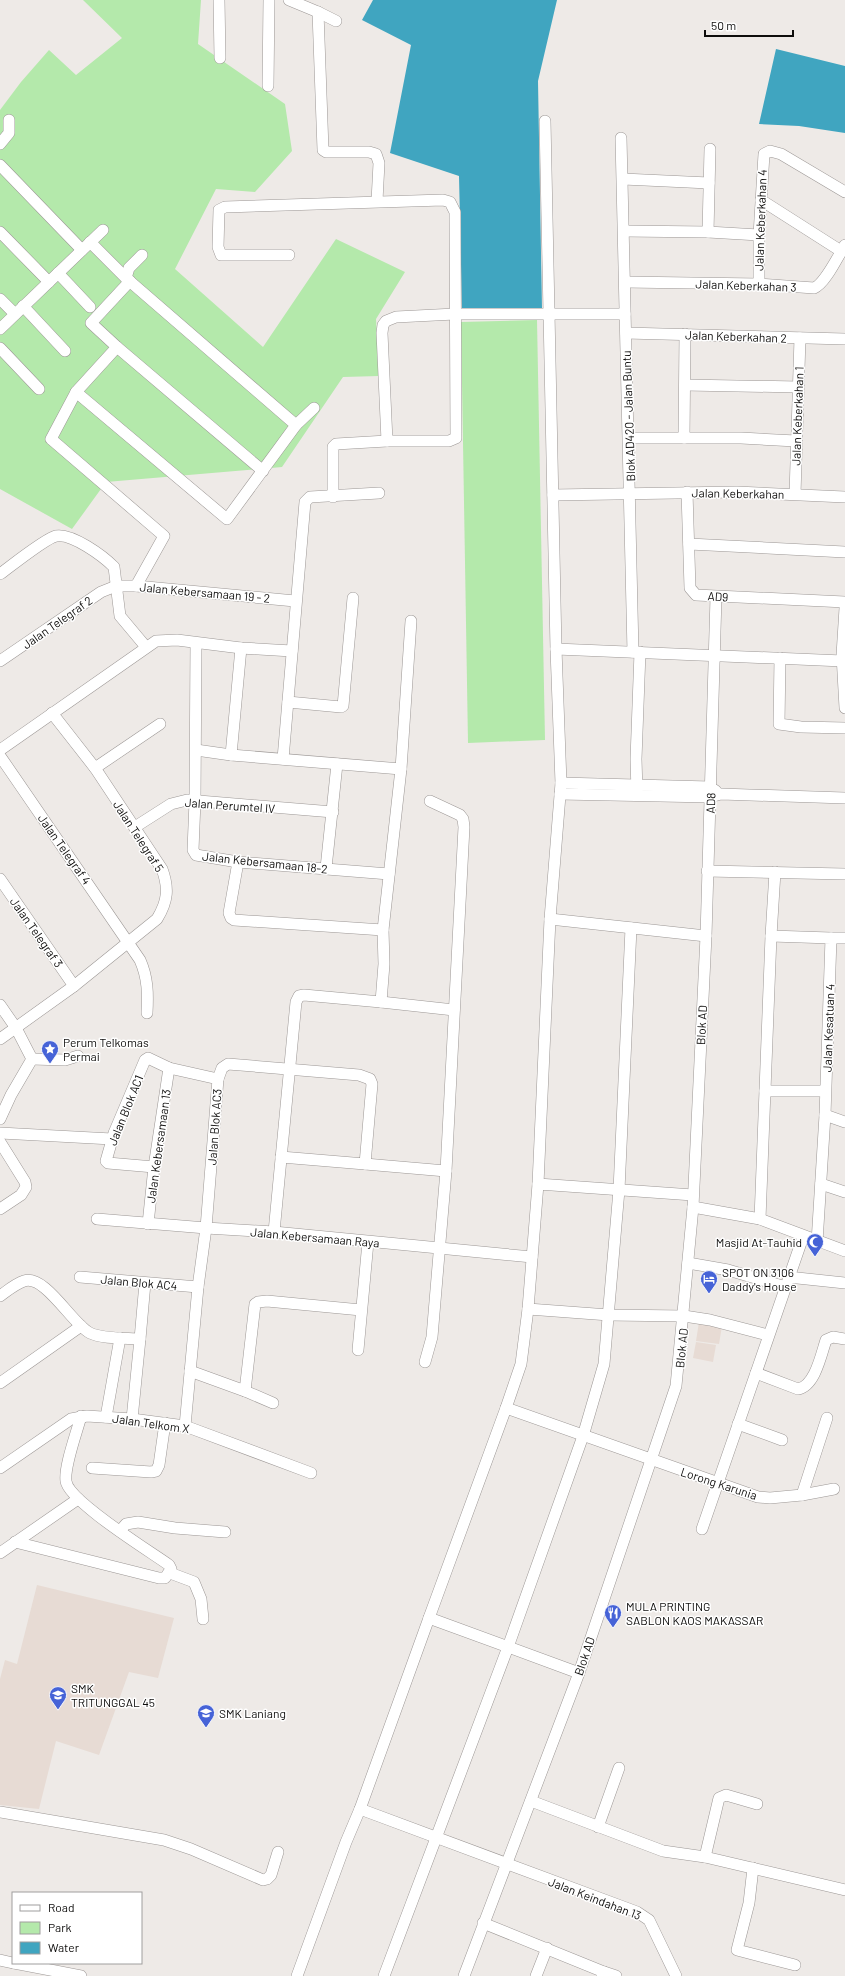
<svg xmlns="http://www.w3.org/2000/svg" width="845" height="1976" font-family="Barlow,sans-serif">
<rect width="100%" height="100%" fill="#eeeae7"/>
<g fill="#e7dbd4">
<path d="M 699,1322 L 722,1326 L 719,1344 L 696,1341 Z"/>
<path d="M 696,1342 L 716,1345 L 713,1362 L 693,1358 Z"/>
<path d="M 37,1585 L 174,1618 L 158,1678 L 129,1672 L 99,1755 L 56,1741 L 39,1809 L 0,1805 L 0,1679 L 5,1660 L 17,1664 Z"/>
</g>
<g fill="#b4e9ab">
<path d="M 83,0 L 201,0 L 198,44 L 285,104 L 292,151 L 255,192 L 216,189 L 175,269 L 263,347 L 336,239 L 405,272 L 376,319 L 379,376 L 343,377 L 282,467 L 106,482 L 72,529 L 0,489 L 0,110 L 21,82 L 49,50 L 76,75 L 122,38 Z"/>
<path d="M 537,320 L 545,740 L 468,743 L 461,322 Z"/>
</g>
<g fill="#40a5c0">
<path d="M 373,0 L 557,0 L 538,81 L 542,309 L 462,308 L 459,176 L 390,153 L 411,45 L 362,20 Z"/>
<path d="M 776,49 L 845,66 L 845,133 L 799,126 L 759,124 Z"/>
</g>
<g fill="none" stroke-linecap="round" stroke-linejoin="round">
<g stroke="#9c9795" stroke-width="12">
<g id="street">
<path d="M 219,0 L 220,58"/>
<path d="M 289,0 L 318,12 L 336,21"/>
<path d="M 318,12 L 323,150 L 326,152 L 369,152 L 376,154 L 379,163 L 377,201"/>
<path d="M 268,86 L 269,0"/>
<path d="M 621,138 L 633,652"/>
<path d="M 0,144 L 9,133 L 9,120"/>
<path d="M 0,165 L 82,250"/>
<path d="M 623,179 L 709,183"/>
<path d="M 761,200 L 841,251"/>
<path d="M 624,231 L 708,232 L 759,235"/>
<path d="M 0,232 L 49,282"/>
<path d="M 708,232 L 710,149"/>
<path d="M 90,242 L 126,278"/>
<path d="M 142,255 L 129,268 L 126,278 L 296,425 L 227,519 L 76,392 L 117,347 L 263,471"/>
<path d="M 289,255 L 221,255 L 218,247 L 219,210 L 225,207 L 443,200 L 450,202 L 455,212 L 456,438 L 449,441 L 387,441 L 336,444 L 333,447 L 333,497"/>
<path d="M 58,273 L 90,307"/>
<path d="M 625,282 L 759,284 L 814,288 C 825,284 838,256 845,245"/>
<path d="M 759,284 L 759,235 L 764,154 L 770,151 L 781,154 L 845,192"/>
<path d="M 0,299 L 15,314"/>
<path d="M 23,306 L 65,351"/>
<path d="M 0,329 L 103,230"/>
<path d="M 626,333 L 845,339"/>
<path d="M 117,347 L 91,323 L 130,281"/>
<path d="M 0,348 L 39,389"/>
<path d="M 685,385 L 798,387"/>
<path d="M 76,392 L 51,439 L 164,536 L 136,586"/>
<path d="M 296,425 L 314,408"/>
<path d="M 629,438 L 741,438 L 796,441"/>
<path d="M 684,438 L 685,334"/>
<path d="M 387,441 L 382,333 L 383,325 L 386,321 L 396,317 L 455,314 L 625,314"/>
<path d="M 687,492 L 690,588 L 696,595 L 845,602"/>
<path d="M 795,494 L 800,338"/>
<path d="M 553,495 L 737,492 L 845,497"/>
<path d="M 689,544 L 845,552"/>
<path d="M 0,574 C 11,566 46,538 56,536 C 72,533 103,556 114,567 L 120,616 L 146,647"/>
<path d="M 845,608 L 842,655 L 845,708"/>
<path d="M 196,643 L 195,801 L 193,850 L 196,855 L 238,862 L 389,874"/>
<path d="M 556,649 L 843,661"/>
<path d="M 780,658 L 779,724 L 801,727 L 845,728"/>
<path d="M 0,661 L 101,592 L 116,586 L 136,586 L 295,601"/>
<path d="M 288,702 L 341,707 L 343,706 L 353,598"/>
<path d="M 0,750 L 156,641 L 177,640 L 241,648 L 292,651"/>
<path d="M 196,750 L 231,755 L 401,769"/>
<path d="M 231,755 L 241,648"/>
<path d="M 0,756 L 140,960 C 148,978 148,994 147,1013"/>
<path d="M 283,759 L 305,502 L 310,497 L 379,493"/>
<path d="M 95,768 L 160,724"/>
<path d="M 561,783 L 710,787 L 716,791"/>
<path d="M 637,792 L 636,759 L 640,652"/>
<path d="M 560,794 L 710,797 L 721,794 L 845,798"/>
<path d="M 135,827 L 171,804 L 187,800 L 333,812"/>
<path d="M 238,862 L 229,913 L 231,918 L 234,920 L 383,930 L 384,964 L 381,1002 L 304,995 L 299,996 L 296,1002 L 274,1232"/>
<path d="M 326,868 L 337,764"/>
<path d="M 707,871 L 845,874"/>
<path d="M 775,872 L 771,936 L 831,938 L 825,1115 L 817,1242"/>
<path d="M 0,879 L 74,986"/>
<path d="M 550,919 L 706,936"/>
<path d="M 383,930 L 401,769 L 411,621"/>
<path d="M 831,938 L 845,938"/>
<path d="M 381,1002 L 454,1010"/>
<path d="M 0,1005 L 16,1028 L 32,1059 L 11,1095 L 0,1119"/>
<path d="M 0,1039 L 74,986 L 157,919 C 168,901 169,888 162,869 L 95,768 L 52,713"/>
<path d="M 32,1059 L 65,1060 L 78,1056"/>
<path d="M 218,1079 L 222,1068 L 228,1064 L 359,1075 L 370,1079 L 372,1084 L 365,1164 L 281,1157"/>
<path d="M 765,1091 L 825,1091"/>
<path d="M 825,1115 L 845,1122"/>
<path d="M 0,1133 L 112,1139"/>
<path d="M 0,1142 L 25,1182 L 26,1187 L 21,1195 L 0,1209"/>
<path d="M 365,1164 L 446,1171"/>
<path d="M 154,1167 L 108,1163 L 106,1161 L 114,1133 L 145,1060 L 148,1058 L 169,1068 L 218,1079 L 206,1228 L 198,1287 L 185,1426"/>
<path d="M 538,1184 L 550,919 L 561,783 L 556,649 L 545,121"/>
<path d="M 821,1184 L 845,1192"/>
<path d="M 693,1195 L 538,1184 L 528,1309 L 609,1315 L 684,1316 L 710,1320 L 768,1335"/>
<path d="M 693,1207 L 760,1219 L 845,1251"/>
<path d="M 97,1219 L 206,1228 L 274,1232 L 532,1257"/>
<path d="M 760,1219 L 771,936"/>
<path d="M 148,1224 L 154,1167 L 169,1068"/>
<path d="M 688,1263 L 728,1270 L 786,1287"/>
<path d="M 80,1277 L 198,1287"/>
<path d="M 788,1277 L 845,1283"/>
<path d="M 0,1296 C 7,1291 15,1284 24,1281 C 45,1274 72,1324 90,1333 C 102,1339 126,1338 140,1339 L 145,1283"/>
<path d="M 358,1350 L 368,1242"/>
<path d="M 425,1362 L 432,1337 L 446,1171 L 464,827 L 463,819 L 460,815 L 430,801"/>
<path d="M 190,1371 L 245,1391 L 255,1304 L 258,1302 L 267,1301 L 361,1310"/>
<path d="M 756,1373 L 798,1389 C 815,1386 821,1355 826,1340 L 833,1337 L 845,1339"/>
<path d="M 0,1383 L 81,1326"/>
<path d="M 245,1391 L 273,1403"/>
<path d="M 506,1408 L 521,1364 L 528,1309"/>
<path d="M 106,1417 L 120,1338"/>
<path d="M 132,1419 L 140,1339"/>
<path d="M 738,1424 L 782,1440"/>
<path d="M 0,1468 L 71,1419 L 87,1416 L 132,1419 L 185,1426 L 311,1473"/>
<path d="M 92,1468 L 151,1472 L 156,1471 L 159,1465 L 165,1423"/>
<path d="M 802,1495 L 834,1489"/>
<path d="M 702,1529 L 803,1237"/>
<path d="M 120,1531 L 126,1524 L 138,1522 L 175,1528 L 225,1532"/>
<path d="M 15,1542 L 159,1578 L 165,1578 L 171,1569 L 169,1565 C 151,1552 68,1501 66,1481 C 64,1466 77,1432 81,1416"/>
<path d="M 0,1553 L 78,1499"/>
<path d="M 170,1573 L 194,1582 L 201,1599 L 203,1619"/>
<path d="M 429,1618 L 506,1408 L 758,1497 L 770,1498 L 802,1495 L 827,1418"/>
<path d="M 531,1801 L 663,1851 L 705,1857 L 845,1890"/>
<path d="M 360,1809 L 429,1618 L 579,1673"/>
<path d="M 0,1812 L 164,1840 L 191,1849 L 263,1880 L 267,1879 L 271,1875 L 278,1852"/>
<path d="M 598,1827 L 619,1768"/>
<path d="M 705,1857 L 719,1798 L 726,1795 L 757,1804"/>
<path d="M 753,1868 L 749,1903 L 737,1950 L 795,1965"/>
<path d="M 483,1923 L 604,1972 L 602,1976"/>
<path d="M 0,1960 L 13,1963"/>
<path d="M 14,1963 L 81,1976"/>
<path d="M 604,1972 L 616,1976"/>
<path d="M 297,1976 L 346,1842 L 360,1809 L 637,1912 L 649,1920 L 676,1976"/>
<path d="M 384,1976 L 508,1647 L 583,1436 L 604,1364 L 619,1190 L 631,928"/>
<path d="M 464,1976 L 579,1673 L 676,1386 L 693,1207 L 706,936 L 716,597"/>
<path d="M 536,1976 L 547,1948"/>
</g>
</g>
<use href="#street" stroke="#fff" stroke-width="11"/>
</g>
<defs>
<g id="sight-pin" transform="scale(0.9)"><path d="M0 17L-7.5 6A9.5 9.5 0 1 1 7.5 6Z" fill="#4663d7" stroke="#fff"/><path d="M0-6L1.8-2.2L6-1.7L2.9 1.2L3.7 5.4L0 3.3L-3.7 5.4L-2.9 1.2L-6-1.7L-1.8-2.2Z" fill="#fff"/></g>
<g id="mosque-pin" transform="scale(0.9)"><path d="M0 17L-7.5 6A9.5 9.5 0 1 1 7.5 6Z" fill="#4663d7" stroke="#fff"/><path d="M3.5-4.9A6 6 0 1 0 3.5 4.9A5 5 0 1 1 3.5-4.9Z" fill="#fff"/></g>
<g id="hotel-pin" transform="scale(0.9)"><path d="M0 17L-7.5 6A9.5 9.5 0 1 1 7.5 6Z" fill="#4663d7" stroke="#fff"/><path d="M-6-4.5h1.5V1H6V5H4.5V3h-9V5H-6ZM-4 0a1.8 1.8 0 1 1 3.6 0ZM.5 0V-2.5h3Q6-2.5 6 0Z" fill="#fff"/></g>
<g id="restaurant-pin" transform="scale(0.9)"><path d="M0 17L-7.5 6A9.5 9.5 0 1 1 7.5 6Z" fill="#4663d7" stroke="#fff"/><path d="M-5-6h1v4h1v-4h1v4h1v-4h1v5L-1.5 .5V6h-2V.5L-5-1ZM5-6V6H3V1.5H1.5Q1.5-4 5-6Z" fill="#fff"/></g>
<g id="school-pin" transform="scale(0.9)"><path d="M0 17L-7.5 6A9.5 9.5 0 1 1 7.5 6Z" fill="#4663d7" stroke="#fff"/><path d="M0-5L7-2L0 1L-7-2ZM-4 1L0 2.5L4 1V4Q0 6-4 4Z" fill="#fff"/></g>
</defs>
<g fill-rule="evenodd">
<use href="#sight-pin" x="50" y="1049"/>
<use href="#mosque-pin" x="815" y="1242"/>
<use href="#hotel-pin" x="709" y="1279"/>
<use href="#restaurant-pin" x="613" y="1613"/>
<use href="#school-pin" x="58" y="1695"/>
<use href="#school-pin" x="206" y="1713"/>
</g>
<g text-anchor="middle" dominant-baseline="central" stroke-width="3" stroke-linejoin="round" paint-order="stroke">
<g font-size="12" fill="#0e0d0c" stroke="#fff">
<text transform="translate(760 220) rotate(-88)">Jalan Keberkahan 4</text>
<text transform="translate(746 285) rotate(2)">Jalan Keberkahan 3</text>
<text transform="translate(736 336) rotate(2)">Jalan Keberkahan 2</text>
<text transform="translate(628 416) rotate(-92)">Blok AD420 - Jalan Buntu</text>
<text transform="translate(797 416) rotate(-88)">Jalan Keberkahan 1</text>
<text transform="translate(738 493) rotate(1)">Jalan Keberkahan</text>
<text transform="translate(205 592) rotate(5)">Jalan Kebersamaan 19 - 2</text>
<text transform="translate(718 596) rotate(4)">AD9</text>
<text transform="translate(57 622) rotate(-35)">Jalan Telegraf 2</text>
<text transform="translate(710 803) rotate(-88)">AD8</text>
<text transform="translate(230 805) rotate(4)">Jalan Perumtel IV</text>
<text transform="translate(139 836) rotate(57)">Jalan Telegraf 5</text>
<text transform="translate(65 849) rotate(55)">Jalan Telegraf 4</text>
<text transform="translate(265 862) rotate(6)">Jalan Kebersamaan 18-2</text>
<text transform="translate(37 932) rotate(55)">Jalan Telegraf 3</text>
<text transform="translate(701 1025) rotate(-87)">Blok AD</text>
<text transform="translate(828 1028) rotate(-88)">Jalan Kesatuan 4</text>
<text transform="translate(125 1110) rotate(-68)">Jalan Blok AC1</text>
<text transform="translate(214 1127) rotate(-86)">Jalan Blok AC3</text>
<text transform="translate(158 1146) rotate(-82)">Jalan Kebersamaan 13</text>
<text transform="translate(315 1237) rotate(5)">Jalan Kebersamaan Raya</text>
<text transform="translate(139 1282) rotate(5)">Jalan Blok AC4</text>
<text transform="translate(681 1348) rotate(-84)">Blok AD</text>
<text transform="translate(151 1423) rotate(8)">Jalan Telkom X</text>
<text transform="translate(719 1483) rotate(18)">Lorong Karunia</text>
<text transform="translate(584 1656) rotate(-71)">Blok AD</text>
<text transform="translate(595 1898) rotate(21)">Jalan Keindahan 13</text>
</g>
<g font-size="12" fill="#0e0d0c" stroke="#fff" text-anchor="start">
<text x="63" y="1042">Perum Telkomas<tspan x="63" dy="14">Permai</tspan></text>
<text x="802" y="1242" text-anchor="end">Masjid At-Tauhid</text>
<text x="722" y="1272">SPOT ON 3106<tspan x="722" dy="14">Daddy's House</tspan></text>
<text x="626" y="1606">MULA PRINTING<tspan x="626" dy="14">SABLON KAOS MAKASSAR</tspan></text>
<text x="71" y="1688">SMK<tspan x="71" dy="14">TRITUNGGAL 45</tspan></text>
<text x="219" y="1713">SMK Laniang</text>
</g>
</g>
<rect x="12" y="1892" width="130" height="72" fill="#ffffff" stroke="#9f9e9e"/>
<rect x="20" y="1905" width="20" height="6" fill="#ffffff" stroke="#9f9e9e"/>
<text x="48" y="1912" font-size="12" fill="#0e0d0c">Road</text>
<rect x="20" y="1922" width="20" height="12" fill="#b4e9ab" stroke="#9f9e9e"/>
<text x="48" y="1932" font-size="12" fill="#0e0d0c">Park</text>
<rect x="20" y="1942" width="20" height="12" fill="#40a5c0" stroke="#9f9e9e"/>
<text x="48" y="1952" font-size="12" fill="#0e0d0c">Water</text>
<path d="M705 30v6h88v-6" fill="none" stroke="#0e0d0c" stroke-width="2"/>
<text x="711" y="30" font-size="12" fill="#0e0d0c" stroke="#ffffff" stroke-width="3" paint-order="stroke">50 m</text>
</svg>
